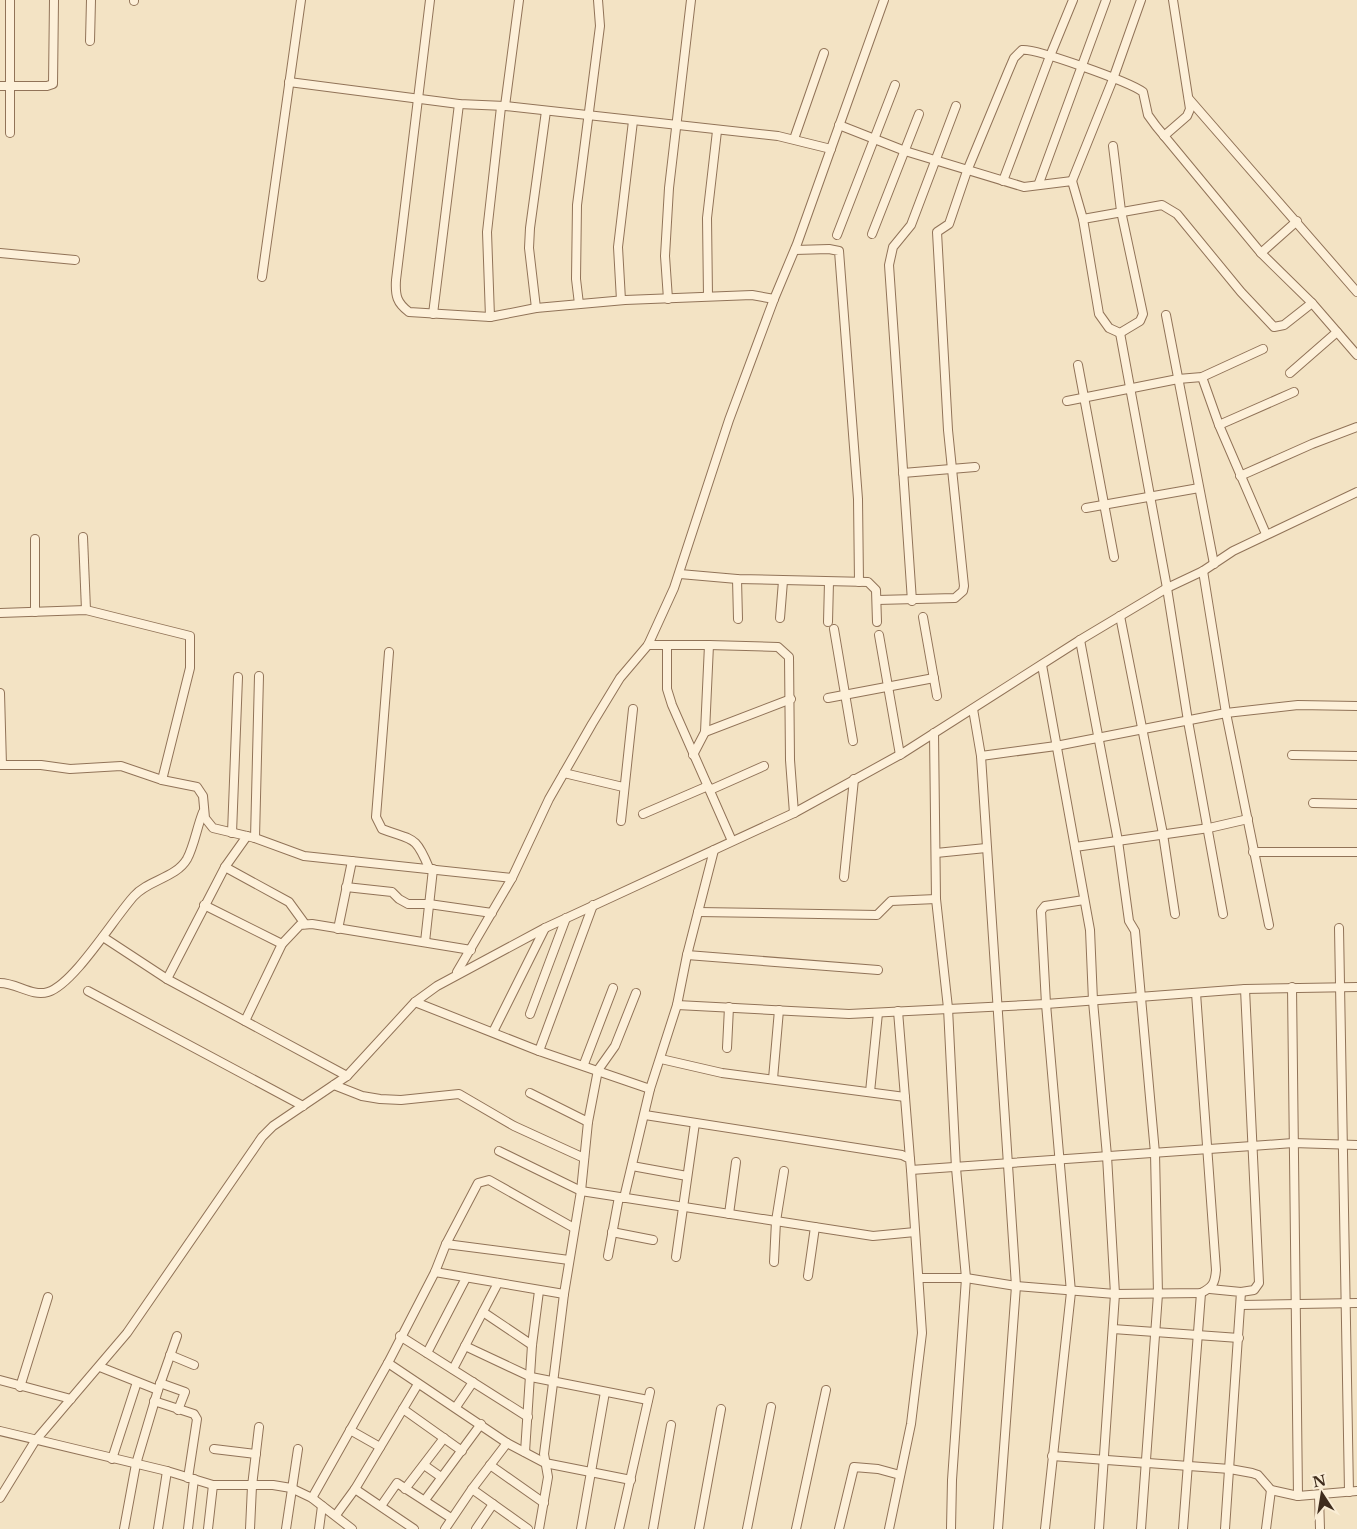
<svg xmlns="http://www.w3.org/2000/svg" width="1357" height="1529" font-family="'Libre Baskerville',serif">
<rect width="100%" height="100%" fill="#f3e3c4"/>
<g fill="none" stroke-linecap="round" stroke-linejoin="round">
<g stroke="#917358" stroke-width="10">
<g id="minor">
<path d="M 430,0 L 396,280 C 395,296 397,303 409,312 L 490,317 L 536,308 L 625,300 L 752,295 L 774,299"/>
<path d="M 134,1 L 134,0"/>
<path d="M 90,41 L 91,0"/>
<path d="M 289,82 L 459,104 L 505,106 L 778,136 L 831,149"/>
<path d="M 0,86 L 47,86 L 53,84 L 54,0"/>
<path d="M 1189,99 L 1357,292"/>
<path d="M 505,106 L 519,0"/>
<path d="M 839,125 L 905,151 L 1024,187 L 1072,181 L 1083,219 L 1099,314 L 1109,328 L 1120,333 L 1140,321 L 1143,314 L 1121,211 L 1113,146"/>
<path d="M 10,133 L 10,0"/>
<path d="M 1164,136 L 1187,116 L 1190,109 L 1173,0"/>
<path d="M 794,139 L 824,53"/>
<path d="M 1003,181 L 1050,56 L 1073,0"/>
<path d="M 1072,181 L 1113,79 L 1141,0"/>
<path d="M 1039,183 L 1106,0"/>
<path d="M 1083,219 L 1162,205 L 1177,214 L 1241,292 L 1274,327 L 1284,325 L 1312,303"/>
<path d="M 872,234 L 919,114"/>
<path d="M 837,235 L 895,85"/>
<path d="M 795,250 L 829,249 L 839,251 L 858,499 L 859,582"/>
<path d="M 0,253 L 75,260"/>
<path d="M 1261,253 L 1297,221"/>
<path d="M 262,277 L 301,0"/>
<path d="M 708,296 L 707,218 L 717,131"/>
<path d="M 668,299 L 665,256 L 669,188 L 691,0"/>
<path d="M 621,300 L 618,247 L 633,121"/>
<path d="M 579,304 L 576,279 L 577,205 L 600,26 L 598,0"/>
<path d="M 536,308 L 529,248 L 530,228 L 546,111"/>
<path d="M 433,314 L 459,104"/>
<path d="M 1166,315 L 1214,564"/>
<path d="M 490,317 L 487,232 L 501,107"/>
<path d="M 1120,333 L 1167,588 L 1188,721 L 1223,914"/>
<path d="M 1078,365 L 1114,557"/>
<path d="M 1290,373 L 1337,332"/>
<path d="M 1202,377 L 1219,425 L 1266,534"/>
<path d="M 1067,401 L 1178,379 L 1202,377 L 1263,349"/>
<path d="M 1219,425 L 1294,392"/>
<path d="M 903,473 L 975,467"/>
<path d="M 1240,476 L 1312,444 L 1357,427"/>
<path d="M 1086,508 L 1199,488"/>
<path d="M 83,537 L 86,610"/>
<path d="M 1203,571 L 1226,713 L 1269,925"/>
<path d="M 680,574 L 737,579 L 868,582 L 876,590 L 877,622"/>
<path d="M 737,579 L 738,619"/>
<path d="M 877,600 L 955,598 L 963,591 L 964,586 L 948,430 L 937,232 L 949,224 L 967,171 L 1008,72 L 1014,58 L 1022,50 C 1035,48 1130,82 1143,92 L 1148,115 L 1156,126 L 1261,253 L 1312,303 L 1357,355"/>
<path d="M 912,601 L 889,265 L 893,247 L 911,225 L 956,106"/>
<path d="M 35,612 L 35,539"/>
<path d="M 0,613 L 86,610 L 190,636 L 190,668 L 162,780"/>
<path d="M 1120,616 L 1163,834 L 1175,914"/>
<path d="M 923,617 L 937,696"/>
<path d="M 780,618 L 783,581"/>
<path d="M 828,622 L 829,582"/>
<path d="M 834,629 L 853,741"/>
<path d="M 879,635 L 900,755"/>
<path d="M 1080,640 L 1118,841 L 1129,921 L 1135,931 L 1155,1153 L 1158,1294 L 1141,1529"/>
<path d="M 648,645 L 709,645 L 705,732 L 693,755"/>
<path d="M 709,645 L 778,647 L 789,657 L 790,760 L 794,813"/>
<path d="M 667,646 L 667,689 L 672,705 L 732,841"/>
<path d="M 389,652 L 376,817 L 382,829 C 413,841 415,834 429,868"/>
<path d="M 1042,665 L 1090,930 L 1093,1001 L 1107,1156 L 1115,1294 L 1099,1529"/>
<path d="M 0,693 L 2,765"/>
<path d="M 828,698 L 934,678"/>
<path d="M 973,709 L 981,756 L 1016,1286 L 998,1529"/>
<path d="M 705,732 L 791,699"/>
<path d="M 934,733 L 936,899 L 948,1008 L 956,1168 L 966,1278 L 952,1480 L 951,1529"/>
<path d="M 1292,755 L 1357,756"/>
<path d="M 981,756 L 1056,746 L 1226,713 L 1298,705 L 1357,706"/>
<path d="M 0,765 L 41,765 L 70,769 L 121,766 L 162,780 L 197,787 L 203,796 L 205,818 L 213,828 L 255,838 L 304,856 L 512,878"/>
<path d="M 564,773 L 623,787"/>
<path d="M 710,790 L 764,766"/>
<path d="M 1313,803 L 1357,804"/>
<path d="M 643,814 L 708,786"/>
<path d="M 621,821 L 633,709"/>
<path d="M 232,833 L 238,677"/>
<path d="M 255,838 L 259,676"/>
<path d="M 1075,847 L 1209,828 L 1248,819"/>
<path d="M 1253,852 L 1357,852"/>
<path d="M 936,853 L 986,848"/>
<path d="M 225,867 L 289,902 L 305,924"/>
<path d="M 844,877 L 854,779"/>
<path d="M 346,887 L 392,892 L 399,899 L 408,904 L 429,904 L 492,913"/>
<path d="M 204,905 L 282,944"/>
<path d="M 698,912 L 877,915 L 891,901 L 936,899"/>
<path d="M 1339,928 L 1349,1492"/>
<path d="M 338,929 L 352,861"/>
<path d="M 103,937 L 167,979 L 347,1076"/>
<path d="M 425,942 L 433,869"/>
<path d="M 687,955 L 878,970"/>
<path d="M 457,972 L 512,878 L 549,799 L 592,724 L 620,678 L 648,645 L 674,588 L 729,420 L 774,299 L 797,244 L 884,0"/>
<path d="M 167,979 L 225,867 L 247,836"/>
<path d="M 0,983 C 17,983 32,997 48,992 C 74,984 114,918 134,896 C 148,880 176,878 187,859 C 194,846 197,827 203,812"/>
<path d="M 1292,987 L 1298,1496"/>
<path d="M 88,991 L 303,1106"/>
<path d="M 415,1002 L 539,1051 L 650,1089"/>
<path d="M 677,1005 L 849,1014 L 1046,1004 L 1245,989 L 1357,987"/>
<path d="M 898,1011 L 910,1159"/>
<path d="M 530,1014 L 566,918"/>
<path d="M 245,1021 L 282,944 L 300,925 L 312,924 L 471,950"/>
<path d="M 493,1032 L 545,928"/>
<path d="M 727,1048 L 729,1007"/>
<path d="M 539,1051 L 593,905"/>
<path d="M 661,1059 L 722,1073 L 905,1097"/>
<path d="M 584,1064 L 613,988"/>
<path d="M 773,1079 L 779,1010"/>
<path d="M 334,1085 L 362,1096 L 380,1099 L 401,1100 L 459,1094 L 514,1126 L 584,1158"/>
<path d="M 870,1092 L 878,1013"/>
<path d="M 530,1093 L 588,1122"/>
<path d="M 645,1115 L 902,1155 L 910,1159 L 911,1170 L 1252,1146 L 1293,1143 L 1357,1145"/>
<path d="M 499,1151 L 581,1191 L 873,1236 L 915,1232"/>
<path d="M 632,1166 L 687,1176"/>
<path d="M 624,1198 L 650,1089 L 677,1005 L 687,955 L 714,850"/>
<path d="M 729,1214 L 736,1162"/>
<path d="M 612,1232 L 653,1240"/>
<path d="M 446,1244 L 569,1260"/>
<path d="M 608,1256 L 619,1197"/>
<path d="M 676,1257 L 695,1123"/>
<path d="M 774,1262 L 776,1221 L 784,1171"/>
<path d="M 435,1272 L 564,1294"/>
<path d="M 808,1276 L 815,1227"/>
<path d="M 920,1278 L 966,1278 L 1016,1286 L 1115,1294 L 1201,1293 C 1213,1287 1215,1283 1216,1270 L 1196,993"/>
<path d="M 1210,1289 L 1241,1292 L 1225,1529"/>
<path d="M 1241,1292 L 1254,1290 L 1259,1283 L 1245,989"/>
<path d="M 1241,1305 L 1357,1303"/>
<path d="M 483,1312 L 532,1345"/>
<path d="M 1113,1329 L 1239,1338"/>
<path d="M 400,1336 L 528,1417"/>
<path d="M 465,1346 L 531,1377 L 648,1400"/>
<path d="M 427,1353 L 466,1278"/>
<path d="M 170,1355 L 194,1365"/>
<path d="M 388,1363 L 507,1443 L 545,1463 L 631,1480"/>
<path d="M 100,1367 L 158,1390"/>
<path d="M 453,1369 L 498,1283"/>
<path d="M 0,1380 L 71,1399"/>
<path d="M 160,1383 L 185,1392 L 178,1410"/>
<path d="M 20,1387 L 48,1297"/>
<path d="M 154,1401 L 194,1414 L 197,1419 L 188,1478"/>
<path d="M 456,1407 L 473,1382"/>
<path d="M 403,1409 L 462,1451"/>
<path d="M 350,1430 L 380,1447"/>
<path d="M 0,1431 L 167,1471 L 213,1485 L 273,1485 L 291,1488 L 312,1498 L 352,1529"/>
<path d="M 214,1449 L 256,1454"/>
<path d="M 525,1452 L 532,1345 L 539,1291"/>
<path d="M 1052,1456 L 1230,1469 L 1252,1473 L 1258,1475 L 1271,1490 L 1298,1496 L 1357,1491"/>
<path d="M 112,1459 L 137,1382"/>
<path d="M 424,1465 L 441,1477"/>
<path d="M 490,1465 L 544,1503"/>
<path d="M 355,1489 L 414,1529"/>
<path d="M 405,1489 L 444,1438"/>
<path d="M 472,1489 L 528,1529"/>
<path d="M 1319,1496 L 1320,1529"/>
<path d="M 0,1498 L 35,1441 L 127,1333 L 262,1137 L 273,1126 L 347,1076 L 415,1002 L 437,986 L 545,928 L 794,813 L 903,753 L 1080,640 L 1167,588 L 1203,571 L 1233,551 L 1357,492"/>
<path d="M 312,1498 L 388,1363 L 435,1272 L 446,1244 L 478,1183 L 489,1180 L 574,1228"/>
<path d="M 425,1500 L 481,1424"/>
<path d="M 381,1506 L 397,1483 L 451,1518"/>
<path d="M 336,1515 L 355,1489 L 418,1384"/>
<path d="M 124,1529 L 136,1464 L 158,1390 L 177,1336"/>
<path d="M 158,1529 L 167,1471"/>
<path d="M 188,1529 L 194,1479"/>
<path d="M 208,1529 L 213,1485"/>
<path d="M 250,1529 L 252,1486 L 259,1427"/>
<path d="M 286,1529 L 298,1449"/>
<path d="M 319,1529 L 322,1506"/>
<path d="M 445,1529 L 472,1489 L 507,1443"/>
<path d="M 476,1529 L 493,1504"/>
<path d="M 539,1529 L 548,1477 L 544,1454 L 553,1383 L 564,1294 L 581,1191 L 588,1122 L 598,1070 L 615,1046 L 636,993"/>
<path d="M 581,1529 L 605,1392"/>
<path d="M 619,1529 L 650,1392"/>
<path d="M 653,1529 L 671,1425"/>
<path d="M 699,1529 L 721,1409"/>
<path d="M 747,1529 L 771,1407"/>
<path d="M 796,1529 L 826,1390"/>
<path d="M 839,1529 L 854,1467 L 878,1469 L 900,1475"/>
<path d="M 889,1529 L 911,1424 L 922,1333 L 911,1170"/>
<path d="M 1045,1529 L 1071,1292 L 1046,1004 L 1041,911 L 1045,906 L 1084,900"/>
<path d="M 1183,1529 L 1201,1293"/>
<path d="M 1266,1529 L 1271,1490"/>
</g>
</g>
<use href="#minor" stroke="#fdf0d9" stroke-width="8"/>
</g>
<g transform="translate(1322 1494) rotate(348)" stroke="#faedd5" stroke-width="4" paint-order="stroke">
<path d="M0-4L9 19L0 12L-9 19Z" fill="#3f2c1d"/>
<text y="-8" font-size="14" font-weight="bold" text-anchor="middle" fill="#3f2c1d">N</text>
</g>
</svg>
